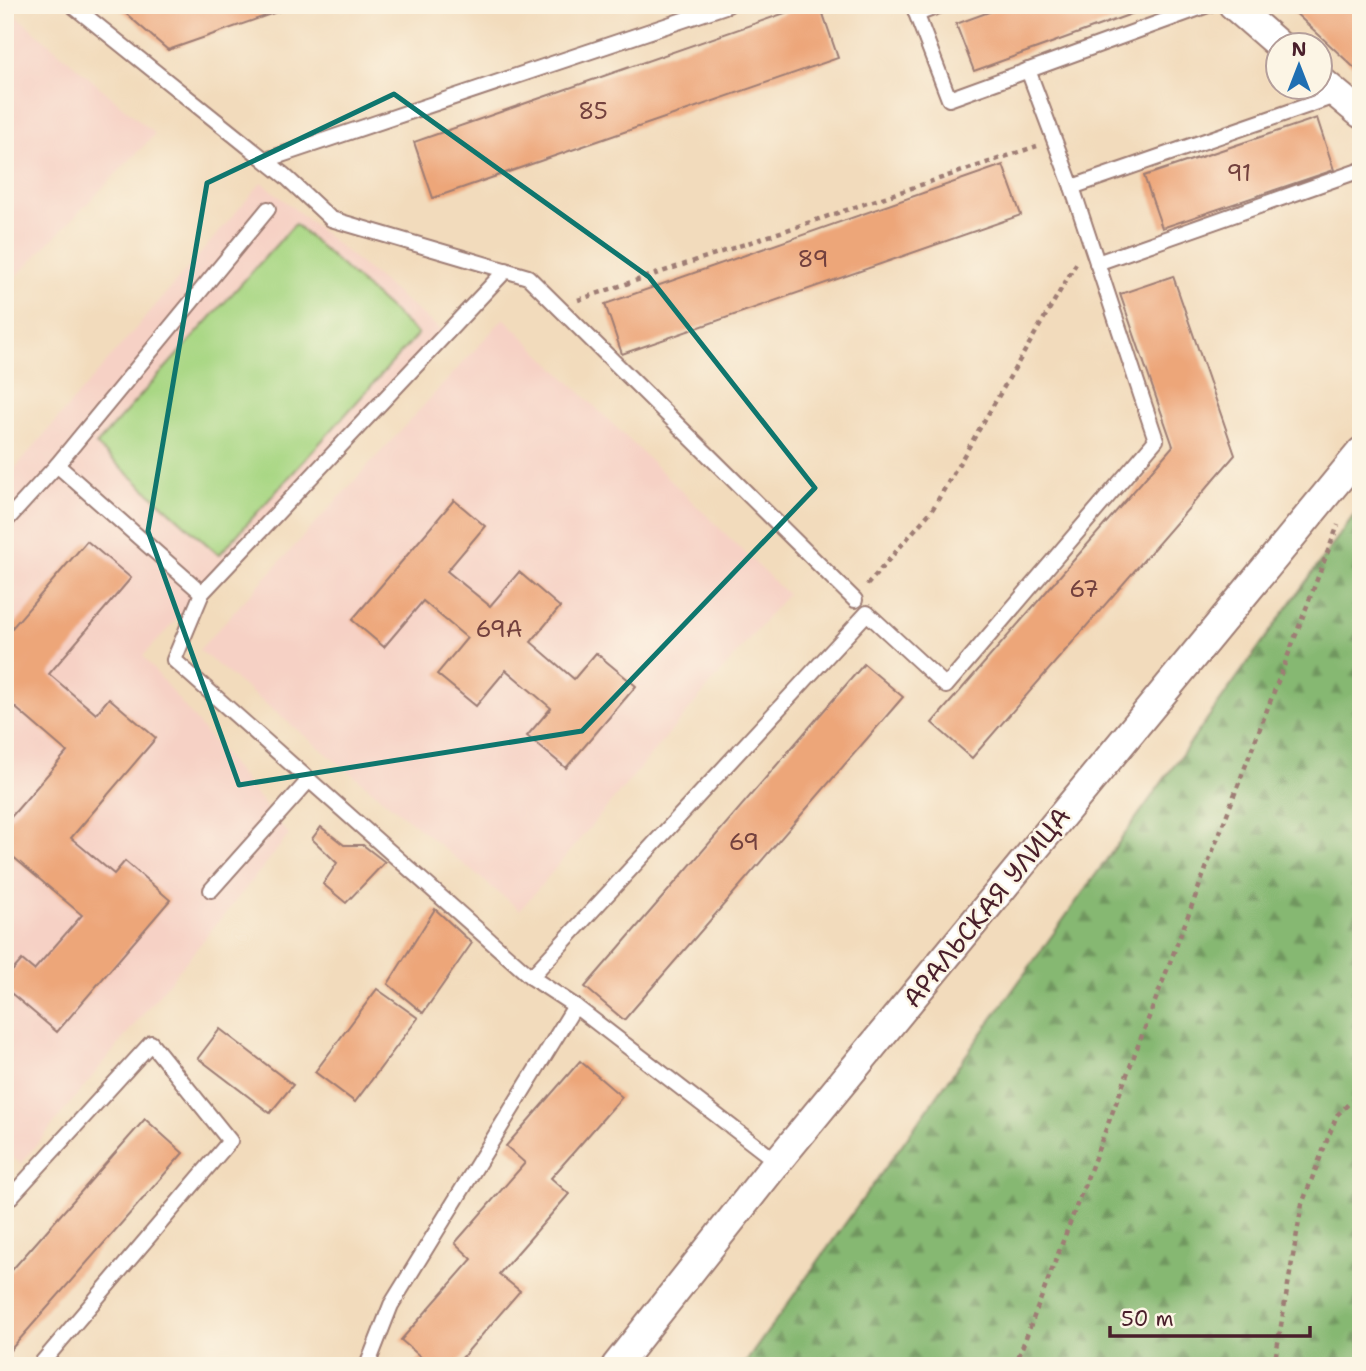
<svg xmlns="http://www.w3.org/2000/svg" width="1366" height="1371" font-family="'Shantell Sans',sans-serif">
<defs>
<pattern id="forest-firs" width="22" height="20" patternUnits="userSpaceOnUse" patternTransform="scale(1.75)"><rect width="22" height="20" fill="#86b872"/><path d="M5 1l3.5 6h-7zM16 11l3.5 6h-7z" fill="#70955e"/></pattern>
</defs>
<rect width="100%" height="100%" fill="#fcf5e5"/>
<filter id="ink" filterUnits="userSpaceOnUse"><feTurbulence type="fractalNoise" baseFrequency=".0143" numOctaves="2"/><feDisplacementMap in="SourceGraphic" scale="14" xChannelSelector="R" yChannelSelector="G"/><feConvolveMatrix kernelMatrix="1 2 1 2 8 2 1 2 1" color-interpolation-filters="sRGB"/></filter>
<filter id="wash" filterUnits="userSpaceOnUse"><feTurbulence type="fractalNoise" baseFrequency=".00686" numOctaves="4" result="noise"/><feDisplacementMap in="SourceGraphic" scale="28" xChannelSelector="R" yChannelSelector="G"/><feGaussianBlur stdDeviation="1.57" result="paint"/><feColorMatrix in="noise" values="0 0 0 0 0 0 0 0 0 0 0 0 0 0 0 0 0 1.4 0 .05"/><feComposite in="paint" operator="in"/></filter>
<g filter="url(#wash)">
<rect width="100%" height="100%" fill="#f2dbbc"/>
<g fill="#f6d1c5">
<path d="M 5,6 L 155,134 L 5,288 Z"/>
<path d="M 262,182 L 443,332 L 143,656 L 289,835 L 21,1164 L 5,1151 L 5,480 Z"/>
<path d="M 504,318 L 787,594 L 520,910 L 199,650 Z"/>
</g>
<path fill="url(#forest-firs)" stroke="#686c4e" stroke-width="2" d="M 1361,505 L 1361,1366 L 743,1366 Z"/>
<path fill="#a9d784" stroke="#7a7b58" stroke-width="2" d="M 295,224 L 418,334 L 219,555 L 96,445 Z"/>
<g id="blocks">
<g fill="#eda679">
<path d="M 116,5 L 294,5 L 294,6 L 168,50 Z"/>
<path d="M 808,5 L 820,5 L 838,58 L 433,198 L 414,142 Z"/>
<path d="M 1008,5 L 1144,5 L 1145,9 L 974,71 L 956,24 Z"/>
<path d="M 1295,5 L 1361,5 L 1361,74 L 1291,9 Z"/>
<path d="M 1317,118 L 1334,170 L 1162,228 L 1144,176 Z"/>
<path d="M 1003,165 L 1021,215 L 622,354 L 605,304 Z"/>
<path d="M 1173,276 L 1235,455 L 972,758 L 932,723 L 1173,446 L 1120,294 Z"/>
<path d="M 454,500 L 485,526 L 447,571 L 490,606 L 519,572 L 560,607 L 531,642 L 574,679 L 596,653 L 636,686 L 566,768 L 527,736 L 551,708 L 506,670 L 476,706 L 437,674 L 467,638 L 423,601 L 384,647 L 352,620 Z"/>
<path d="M 87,541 L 131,578 L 49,674 L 96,714 L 109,698 L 156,738 L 71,838 L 114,874 L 125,861 L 170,900 L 57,1032 L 5,988 L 5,979 L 22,960 L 34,970 L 82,915 L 5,850 L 5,814 L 10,818 L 67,752 L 10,703 L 5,709 L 5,636 Z"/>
<path d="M 864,664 L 903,697 L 624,1020 L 585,987 Z"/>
<path d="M 321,827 L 344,845 L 363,845 L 385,862 L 346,903 L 323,884 L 337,863 L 312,839 Z"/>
<path d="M 435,909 L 472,943 L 423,1013 L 388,984 Z"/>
<path d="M 377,989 L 418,1018 L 355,1102 L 315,1072 Z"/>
<path d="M 220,1029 L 293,1085 L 270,1113 L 198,1058 Z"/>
<path d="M 580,1061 L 622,1097 L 551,1178 L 569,1194 L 499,1274 L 520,1291 L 455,1366 L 413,1366 L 421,1357 L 401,1340 L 472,1259 L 455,1243 L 525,1163 L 506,1146 Z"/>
<path d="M 145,1119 L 183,1153 L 5,1356 L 5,1278 Z"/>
</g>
</g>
</g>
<g filter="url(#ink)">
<use href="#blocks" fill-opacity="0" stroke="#9e7d74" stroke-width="2"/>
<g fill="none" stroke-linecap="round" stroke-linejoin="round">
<g stroke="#9e7d74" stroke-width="18">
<g id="lane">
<path d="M 72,5 L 285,176 L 331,219 L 528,277 L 855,600"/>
<path d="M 913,5 L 949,99 L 1208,5"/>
<path d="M 917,14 L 941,5"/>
<path d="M 266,160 L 728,5"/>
<path d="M 1072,187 L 1338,95"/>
<path d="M 1097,263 L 1361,170"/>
<path d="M 506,270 L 202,593 L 174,660 L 531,977 L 575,1006 L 777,1162"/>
<path d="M 57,465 L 202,593"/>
<path d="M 5,522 L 57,465 L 268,209"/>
<path d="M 211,890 L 309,780"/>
<path d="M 531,977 L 867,613 L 946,686 L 1156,440 L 1072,187 L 1028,70"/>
<path d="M 7,1201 L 151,1043 L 230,1141 L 39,1366"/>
<path d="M 367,1366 L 391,1305 L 575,1006"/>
</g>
</g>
<g stroke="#9e7d74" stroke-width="32">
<g id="street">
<path d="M 1233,5 L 1280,46"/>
<path d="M 1320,80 L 1361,114"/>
<path d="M 616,1366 L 777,1162 L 1361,452"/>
</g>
</g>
<g stroke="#9e7d74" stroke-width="4.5" stroke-dasharray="5 5" stroke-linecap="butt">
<path d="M 578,300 L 1037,146"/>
<path d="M 867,585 L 932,510 L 1077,262"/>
<path d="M 1015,1366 L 1338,525"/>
<path d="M 1274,1366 L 1302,1204 L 1337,1115 L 1361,1092"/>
</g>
<use href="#lane" stroke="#fff" stroke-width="14"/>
<use href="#street" stroke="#fff" stroke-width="28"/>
</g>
</g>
<path fill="none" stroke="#0f766e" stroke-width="5" stroke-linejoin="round" d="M 394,94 L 649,277 L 815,488 L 582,731 L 239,785 L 148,531 L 207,183 Z"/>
<g text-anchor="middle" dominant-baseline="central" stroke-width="5" stroke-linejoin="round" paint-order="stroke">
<g font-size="23" fill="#73413e">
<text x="593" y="111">85</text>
<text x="1239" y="173">91</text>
<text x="813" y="259">89</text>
<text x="1084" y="589">67</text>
<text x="499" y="629">69А</text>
<text x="744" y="842">69</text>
</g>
<g font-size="26" fill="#4a1f2b" stroke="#fcf5e5">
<text transform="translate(986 907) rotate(-51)">АРАЛЬСКАЯ УЛИЦА</text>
</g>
</g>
<rect width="1366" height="1371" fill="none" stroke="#fcf5e5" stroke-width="28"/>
<g transform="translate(1299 66)"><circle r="33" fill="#fcf5e5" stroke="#b59f9b" stroke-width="2"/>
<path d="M0-5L12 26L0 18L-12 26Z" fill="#1f6fb2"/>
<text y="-10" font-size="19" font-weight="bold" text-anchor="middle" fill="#4a1f2b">N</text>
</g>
<path d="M1110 1326v10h200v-10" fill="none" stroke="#4a1f2b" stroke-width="3.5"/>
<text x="1121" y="1326" font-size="21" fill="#4a1f2b" stroke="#fcf5e5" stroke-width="5" paint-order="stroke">50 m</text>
</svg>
